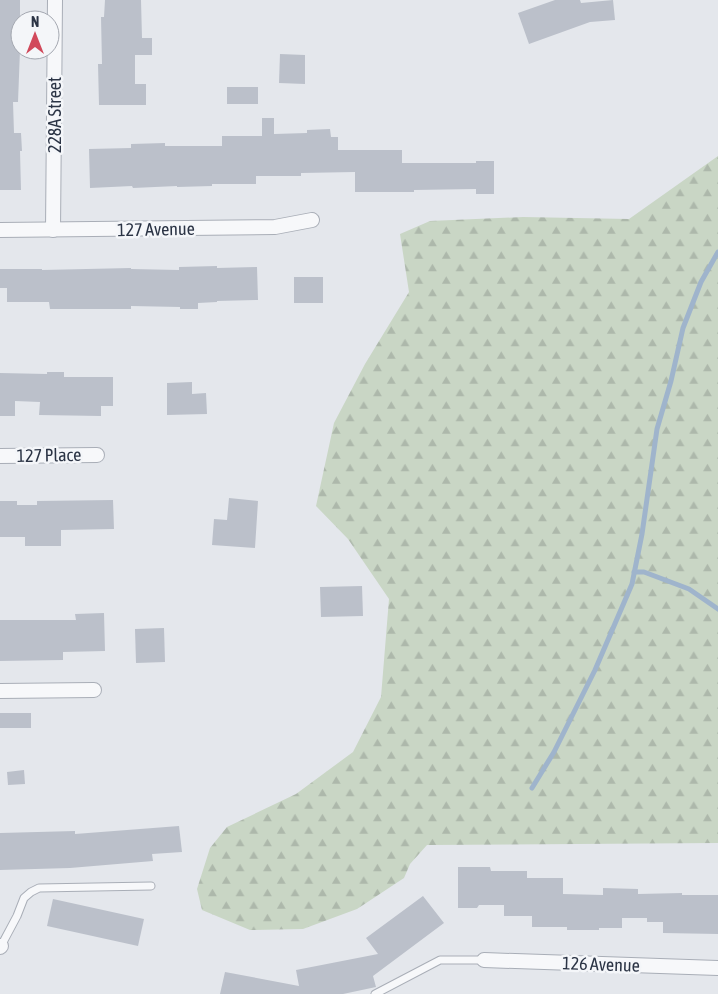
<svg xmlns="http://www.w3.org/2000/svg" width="718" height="994" font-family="'Asap Condensed',sans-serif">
<defs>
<pattern id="forest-firs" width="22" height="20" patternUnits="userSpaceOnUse" patternTransform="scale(1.25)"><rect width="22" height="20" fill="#c9d6c5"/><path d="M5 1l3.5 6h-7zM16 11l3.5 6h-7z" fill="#adb8ab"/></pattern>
</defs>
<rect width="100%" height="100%" fill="#e4e7ec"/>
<path fill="url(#forest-firs)" d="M 718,156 L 718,843 L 427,845 L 410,864 L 404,878 L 357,909 L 303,929 L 250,930 L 202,910 L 197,889 L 210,848 L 227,827 L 296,794 L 353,752 L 381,697 L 389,599 L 348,539 L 316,506 L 334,423 L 365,364 L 409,292 L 400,234 L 430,221 L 523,217 L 629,219 Z"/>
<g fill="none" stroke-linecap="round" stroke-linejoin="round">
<g stroke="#9fb4cc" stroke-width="5">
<path d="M 634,572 L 644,572 L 689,589 L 718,609"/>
<path d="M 532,788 L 554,752 L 595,670 L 632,584 L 642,534 L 657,429 L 671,381 L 683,328 L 701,282 L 718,252"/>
</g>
</g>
<g fill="#bbc0ca">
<path d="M 0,0 L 20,0 L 20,50 L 18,102 L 13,102 L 14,133 L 21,133 L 22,151 L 20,151 L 21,190 L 0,190 Z"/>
<path d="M 105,0 L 141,0 L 142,38 L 152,38 L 152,55 L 135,55 L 135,84 L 146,84 L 146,105 L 99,105 L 98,64 L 102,64 L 101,17 L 104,17 Z"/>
<path d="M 555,0 L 580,0 L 581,3 L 613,0 L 615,20 L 590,22 L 529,44 L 518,13 Z"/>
<path d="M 280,54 L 305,55 L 305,84 L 279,83 Z"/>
<rect x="227" y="87" width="31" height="17"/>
<path d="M 262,118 L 274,118 L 274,134 L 307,133 L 307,130 L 330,129 L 331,137 L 338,137 L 338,150 L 402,150 L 402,163 L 476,163 L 476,161 L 494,161 L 494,194 L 476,194 L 476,189 L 414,190 L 414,192 L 355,192 L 355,172 L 301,173 L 301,176 L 256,176 L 256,184 L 212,184 L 212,186 L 177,187 L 177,186 L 133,188 L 132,186 L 90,188 L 89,149 L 131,148 L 131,144 L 165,143 L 165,146 L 222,146 L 222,136 L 262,136 Z"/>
<path d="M 217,266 L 217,268 L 257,267 L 258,300 L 217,301 L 217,302 L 198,303 L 198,309 L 180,309 L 180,307 L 131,306 L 131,309 L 50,309 L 49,302 L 7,302 L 7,288 L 0,288 L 0,269 L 42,269 L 42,270 L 131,268 L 131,269 L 179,270 L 179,267 Z"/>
<rect x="294" y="277" width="29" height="26"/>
<path d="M 47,372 L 64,372 L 64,377 L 113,377 L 113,406 L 101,406 L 101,416 L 39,415 L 40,402 L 15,401 L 15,416 L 0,416 L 0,373 L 47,374 Z"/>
<path d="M 192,382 L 192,394 L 206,393 L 207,414 L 167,415 L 167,383 Z"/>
<path d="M 229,498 L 258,501 L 255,548 L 212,545 L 214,519 L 227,520 Z"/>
<path d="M 113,500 L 114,529 L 61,530 L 61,546 L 25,546 L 25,537 L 0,537 L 0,501 L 17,501 L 17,505 L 37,505 L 37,501 Z"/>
<path d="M 362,586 L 363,616 L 321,617 L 320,587 Z"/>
<path d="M 104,613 L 105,651 L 63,652 L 63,660 L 0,661 L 0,620 L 76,620 L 75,614 Z"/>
<path d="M 164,628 L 165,662 L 136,663 L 135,629 Z"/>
<rect x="0" y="713" width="31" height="15"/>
<path d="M 24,770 L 25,784 L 8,785 L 7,772 Z"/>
<path d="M 179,826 L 182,852 L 152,854 L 153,861 L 70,868 L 0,870 L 0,833 L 75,831 L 75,834 Z"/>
<path d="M 458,867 L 490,867 L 491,871 L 527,871 L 527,878 L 563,878 L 563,894 L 603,895 L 603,888 L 638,889 L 638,894 L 682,893 L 682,895 L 718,895 L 718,934 L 663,933 L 663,922 L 647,922 L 647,918 L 622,918 L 622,928 L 599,928 L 599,930 L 567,930 L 567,927 L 532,927 L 532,916 L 504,916 L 504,905 L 479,905 L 477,908 L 458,908 Z"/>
<path d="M 423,896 L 444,923 L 373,976 L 376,987 L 343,994 L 220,994 L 225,972 L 299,986 L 296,970 L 378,954 L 366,938 Z"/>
<path d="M 53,899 L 144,919 L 138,946 L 47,926 Z"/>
</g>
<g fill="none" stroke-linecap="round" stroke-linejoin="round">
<g stroke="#a9aeb7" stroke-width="9">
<g id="lane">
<path d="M 1,946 L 17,916 L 24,898 L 31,892 L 39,888 L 151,886"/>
<path d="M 375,994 L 440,960 L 484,960"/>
</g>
</g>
<g stroke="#a9aeb7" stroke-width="16">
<g id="street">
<path d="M 0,230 L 275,227 L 312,220"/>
<path d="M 53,230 L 55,0"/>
<path d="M 0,456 L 97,455"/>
<path d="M 0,691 L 94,690"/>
<path d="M 0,947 L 1,946"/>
<path d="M 484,960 L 718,968"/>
</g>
</g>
<use href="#lane" stroke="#f7f8fa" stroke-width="7"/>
<use href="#street" stroke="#f7f8fa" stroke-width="14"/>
</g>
<g text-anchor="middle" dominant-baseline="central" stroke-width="5" stroke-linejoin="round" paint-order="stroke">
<g font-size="18" fill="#2b3445" stroke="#f4f6f9">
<text transform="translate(54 115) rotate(-90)">228A Street</text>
<text transform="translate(156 229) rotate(-1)">127 Avenue</text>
<text transform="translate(49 455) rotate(-1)">127 Place</text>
<text transform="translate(601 964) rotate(2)">126 Avenue</text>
</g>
</g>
<g transform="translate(35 35)"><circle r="24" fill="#f4f6f9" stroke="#a4a8b1"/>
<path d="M0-4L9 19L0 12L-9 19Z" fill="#d1495b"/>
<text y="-8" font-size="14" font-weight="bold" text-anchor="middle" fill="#2b3445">N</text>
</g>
</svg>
